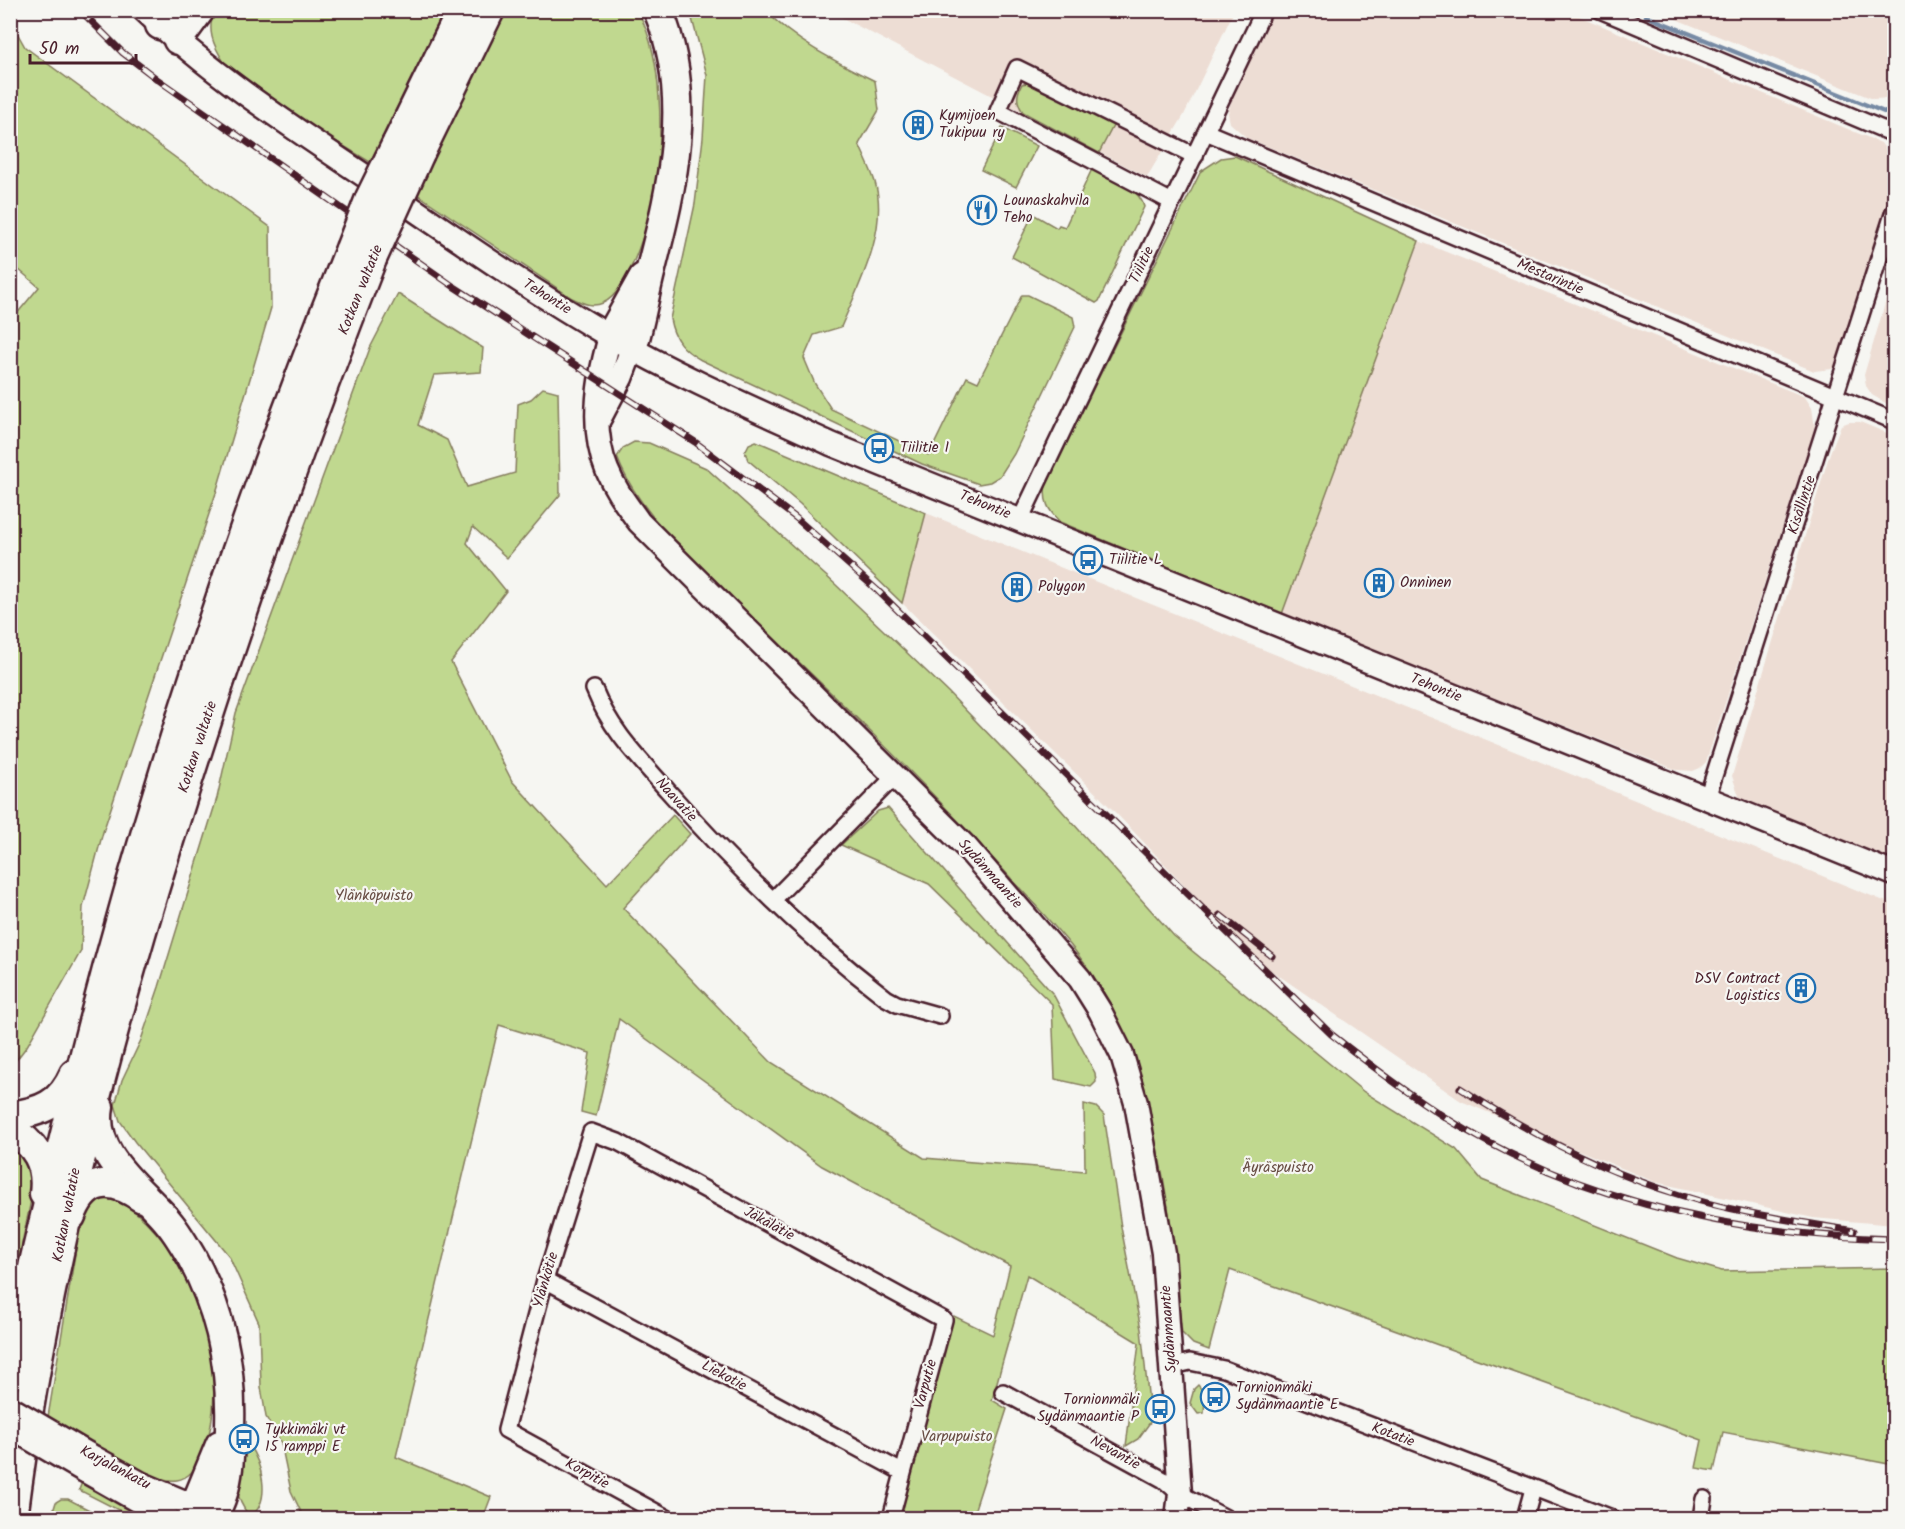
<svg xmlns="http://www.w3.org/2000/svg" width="1905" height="1529" font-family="Kalam,sans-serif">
<rect width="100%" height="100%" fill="#f6f6f2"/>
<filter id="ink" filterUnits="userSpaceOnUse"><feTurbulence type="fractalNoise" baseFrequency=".0167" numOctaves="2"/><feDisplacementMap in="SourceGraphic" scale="12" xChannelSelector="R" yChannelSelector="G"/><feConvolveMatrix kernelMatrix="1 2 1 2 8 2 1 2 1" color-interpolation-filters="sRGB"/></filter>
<g filter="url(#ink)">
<g fill="#edddd4">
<path d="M 829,11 L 1234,11 L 1184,115 L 1147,177 Z"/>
<path d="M 1274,11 L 1567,11 L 1881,143 L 1892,158 L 1894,182 L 1839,362 L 1832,369 L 1814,371 L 1247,138 L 1230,123 L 1228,113 L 1232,98 Z"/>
<path d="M 1656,11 L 1894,11 L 1894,98 L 1873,99 Z"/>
<path d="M 1419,241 L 1805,397 L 1812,408 L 1815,428 L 1706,762 L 1700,768 L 1693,771 L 1677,770 L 1282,614 Z"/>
<path d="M 1894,273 L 1894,408 L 1872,395 L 1866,386 L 1864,375 Z"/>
<path d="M 1849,422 L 1860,422 L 1894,436 L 1894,860 L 1753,806 L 1739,796 L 1732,776 L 1830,453 L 1841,425 Z"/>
<path d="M 926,513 L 1894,905 L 1894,1225 L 1813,1218 L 1655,1182 L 1461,1101 L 1256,960 L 1112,809 L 902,603 Z"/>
</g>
<g fill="#c0d88f" stroke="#857c5d" stroke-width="1.5">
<path d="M 765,10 C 795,42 837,62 875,81 L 879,110 L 859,144 C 864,156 871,169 875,182 C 889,229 859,285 841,327 L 814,335 L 804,358 L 815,384 L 831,409 L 929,455 L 967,377 L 978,382 L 1022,295 L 1028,295 L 1073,317 L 1075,327 L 1014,454 L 1000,476 L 990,482 L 979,484 L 922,464 L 701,360 C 683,350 674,340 670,319 L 695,204 L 703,138 L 707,75 L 690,11 Z"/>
<path d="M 215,11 L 444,11 L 370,162 L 312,127 L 224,62 C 213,45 206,29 215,11 Z"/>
<path d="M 503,11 L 638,11 C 652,39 657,66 659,98 C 661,123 660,161 656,185 C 651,214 631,291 603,303 C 592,308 582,303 572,298 L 417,194 Z"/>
<path d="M 10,20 L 25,47 L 270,227 L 271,308 L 216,493 L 103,832 L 83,907 L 81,951 L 27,1046 L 11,1067 L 10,322 L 39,287 L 11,263 Z"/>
<path d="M 1028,83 L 1114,124 L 1099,153 L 1023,112 C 1016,102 1016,95 1022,84 Z"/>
<path d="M 1002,128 L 1037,146 L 1016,187 L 981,170 Z"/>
<path d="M 1235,156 L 1419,241 L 1282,614 L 1060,522 C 1048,510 1043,501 1046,484 L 1201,171 L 1221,158 Z"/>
<path d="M 1092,169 C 1109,178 1140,187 1144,207 L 1099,301 L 1096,303 L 1012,257 L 1033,214 L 1057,228 L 1059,225 L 1065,227 Z"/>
<path d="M 398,294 L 483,348 L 481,372 L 434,375 L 418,425 L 447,440 L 467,487 L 515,473 L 518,404 L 531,399 L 543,388 L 558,392 L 560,495 L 507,558 L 473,527 L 467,543 L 506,591 L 451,662 L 512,781 L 607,884 L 673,815 L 690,834 L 623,908 L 771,1062 L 924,1158 L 1085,1171 L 1084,1104 L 1096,1107 L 1104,1115 L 1121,1227 L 1141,1329 L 1151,1421 L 1138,1439 L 1126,1446 L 1139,1343 L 1027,1275 L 992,1400 L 1007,1409 L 972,1518 L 900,1518 L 954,1316 L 993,1335 L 1010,1266 L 822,1166 L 619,1019 L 596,1116 L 581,1112 L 590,1053 L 499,1025 L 396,1457 L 491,1497 L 483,1518 L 304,1518 L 291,1491 L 281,1443 L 266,1417 L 261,1387 L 259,1323 L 229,1256 L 135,1142 L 120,1121 L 115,1105 L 122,1080 L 141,1040 L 159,987 L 217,798 L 236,713 L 370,348 Z"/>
<path d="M 756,441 L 926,513 L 902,603 L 800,504 L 748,460 L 745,452 L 749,444 Z"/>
<path d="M 634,442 L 649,443 L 706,468 L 835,584 L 948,692 L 1054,802 L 1174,936 L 1364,1092 L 1456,1149 L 1482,1180 L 1677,1258 L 1722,1271 L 1894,1268 L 1894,1465 L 1723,1432 L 1714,1471 L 1696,1468 L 1702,1440 L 1230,1270 L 1209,1350 L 1193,1344 L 1182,1333 C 1177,1301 1176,1268 1172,1236 C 1163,1163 1147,1091 1119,1023 C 1095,965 1049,921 1008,875 C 903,758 788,652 675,544 C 652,516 630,491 617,457 L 623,448 Z"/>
<path d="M 888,808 L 1053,994 L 1095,1073 L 1096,1082 L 1091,1087 L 1055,1079 L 1052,1004 L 929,884 L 841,845 L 878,811 Z"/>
<path d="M 11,1142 L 23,1152 L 35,1181 L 11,1296 Z"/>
<path d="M 114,1196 C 145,1216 168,1242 185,1276 C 212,1328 225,1400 202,1456 C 197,1467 190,1478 177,1480 C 149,1485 73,1433 48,1417 L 82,1212 L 96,1198 Z"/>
<path d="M 1198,1385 C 1206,1393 1205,1403 1204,1413 L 1198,1414 L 1190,1403 L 1194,1389 Z"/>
<path d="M 248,1444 C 261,1462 273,1500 250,1517 C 226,1486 242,1476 248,1444 Z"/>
<path d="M 82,1482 L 152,1518 L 134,1518 L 79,1490 Z"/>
<path d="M 61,1499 L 68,1499 L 105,1518 L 51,1518 L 56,1502 Z"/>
</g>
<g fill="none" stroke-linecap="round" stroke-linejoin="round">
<path stroke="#768aa4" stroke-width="4.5" d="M 1646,16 L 1889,114 L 1894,112"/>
<g stroke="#4a1f2b" stroke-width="20">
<g id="street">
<path d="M 1600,10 L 1894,134"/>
<path d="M 1206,132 L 1894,421"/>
<path d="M 1172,202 L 998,111 L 1017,68 L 1195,156"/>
<path d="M 1020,520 L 1264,10"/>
<path d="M 594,689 C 611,731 638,757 668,791 C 734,866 807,937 886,998 L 897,1004 L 940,1016"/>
<path d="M 1707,798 L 1894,211"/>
<path d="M 773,900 L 896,775"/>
<path d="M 545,1280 L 902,1472"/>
<path d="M 1173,1366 L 1190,1362 L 1224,1369 L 1612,1518"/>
<path d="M 1003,1392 L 1164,1480 L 1180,1494 L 1226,1518"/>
<path d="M 667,1518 L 506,1430 L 545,1280 L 591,1132 L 618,1142 L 944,1320 L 891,1518"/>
<path d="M 1525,1518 L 1533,1489"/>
<path d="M 1701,1518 L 1704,1499"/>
</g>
</g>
<g stroke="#4a1f2b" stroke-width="27">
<g id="secondary">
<path d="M 144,10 C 211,74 289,125 365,176 C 446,231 526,288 611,337 C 682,378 757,410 831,444 L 1894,874"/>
<path d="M 610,337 C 598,378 590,429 607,470 C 615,490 627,505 639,522 L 966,847 L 1080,979 L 1100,1011 L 1122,1055 L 1136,1103 L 1163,1253 L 1180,1494 L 1177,1518"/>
<path d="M 600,418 L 621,378 L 632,349"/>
<path d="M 93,1457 L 142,1484 L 208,1512"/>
<path d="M 85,1471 L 168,1518"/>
</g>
</g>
<g stroke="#4a1f2b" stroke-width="33">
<g id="highway">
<path d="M 160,25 L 173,10"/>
<path d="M 178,40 L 200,10"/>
<path d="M 397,143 L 462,10"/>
<path d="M 420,153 L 490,10"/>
<path d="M 610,337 L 643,278"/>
<path d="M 632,349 C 640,323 644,296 651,269 C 673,183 694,97 658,10"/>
<path d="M 99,1107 C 90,1157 142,1189 170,1224 C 178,1234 185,1246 192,1258 C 220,1310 232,1367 230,1426 C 230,1456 229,1493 211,1518"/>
<path d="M 10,1116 C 42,1112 61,1104 74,1074"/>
<path d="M 10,1129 C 36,1144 48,1164 44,1194"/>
<path d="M 71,1216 C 85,1178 110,1176 142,1198"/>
<path d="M 10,1374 C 26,1290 47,1208 67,1126 C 139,826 235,535 350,249"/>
<path d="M 13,1518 C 42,1289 100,1065 168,844 C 229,646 296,452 372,259"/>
<path d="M 190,1518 L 220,1445"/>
</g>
</g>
<use href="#street" stroke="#f6f6f2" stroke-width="15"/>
<use href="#secondary" stroke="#f6f6f2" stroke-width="22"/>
<use href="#highway" stroke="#f6f6f2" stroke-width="28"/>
<g stroke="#4a1f2b" stroke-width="7">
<g id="rail">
<path d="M 80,10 L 123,53 L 157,79 L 453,286 L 695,442 L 796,518 L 877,590 L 1331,1034 C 1369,1064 1406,1092 1446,1118 C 1580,1202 1738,1235 1894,1239"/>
<path d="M 1220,915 L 1272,956"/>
<path d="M 1460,1088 C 1529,1133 1601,1171 1680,1195 C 1736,1213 1796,1221 1854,1231"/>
</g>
</g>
<use href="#rail" stroke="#f6f6f2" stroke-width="4.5" stroke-dasharray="14" stroke-linecap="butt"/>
<g stroke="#4a1f2b" stroke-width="27" stroke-linecap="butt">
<g id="secondary-bridge">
<path d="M 10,1408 L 93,1457"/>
<path d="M 10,1427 L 85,1471"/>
</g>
</g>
<g stroke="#4a1f2b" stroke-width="33" stroke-linecap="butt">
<g id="highway-bridge">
<path d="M 350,249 L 370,198 L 397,143"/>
<path d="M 372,259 L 420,153"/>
</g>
</g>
<use href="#secondary-bridge" stroke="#f6f6f2" stroke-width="22"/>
<use href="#highway-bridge" stroke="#f6f6f2" stroke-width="28"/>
</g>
</g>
<defs>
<g id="building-ring" transform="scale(1.5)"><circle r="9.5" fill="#f6f6f2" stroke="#1f6fb2" stroke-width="1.5"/><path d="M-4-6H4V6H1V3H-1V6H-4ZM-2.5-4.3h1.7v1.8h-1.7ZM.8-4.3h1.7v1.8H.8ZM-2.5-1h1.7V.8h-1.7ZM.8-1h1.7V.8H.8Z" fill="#1f6fb2"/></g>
<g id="restaurant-ring" transform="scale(1.5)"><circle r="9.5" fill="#f6f6f2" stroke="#1f6fb2" stroke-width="1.5"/><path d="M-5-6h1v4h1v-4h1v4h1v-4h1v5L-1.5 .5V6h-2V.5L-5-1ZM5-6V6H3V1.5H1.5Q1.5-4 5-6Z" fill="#1f6fb2"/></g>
<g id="bus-ring" transform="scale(1.5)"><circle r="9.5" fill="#f6f6f2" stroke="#1f6fb2" stroke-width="1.5"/><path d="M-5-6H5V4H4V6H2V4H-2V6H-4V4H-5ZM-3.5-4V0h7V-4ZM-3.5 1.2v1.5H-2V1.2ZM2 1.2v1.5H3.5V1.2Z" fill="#1f6fb2"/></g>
</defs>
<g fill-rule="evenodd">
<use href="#building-ring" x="918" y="125"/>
<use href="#restaurant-ring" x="982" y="210"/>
<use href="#bus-ring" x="879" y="448"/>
<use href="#bus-ring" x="1088" y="560"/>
<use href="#building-ring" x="1379" y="583"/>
<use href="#building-ring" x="1017" y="587"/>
<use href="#building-ring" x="1801" y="988"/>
<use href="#bus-ring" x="1215" y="1397"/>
<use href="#bus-ring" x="1160" y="1409"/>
<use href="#bus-ring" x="244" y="1439"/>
</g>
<g text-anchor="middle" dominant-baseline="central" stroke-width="4.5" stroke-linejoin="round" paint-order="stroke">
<g font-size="15" fill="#4a1f2b" stroke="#f6f6f2" text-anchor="start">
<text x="939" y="116">Kymijoen<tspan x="939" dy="17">Tukipuu ry</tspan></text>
<text x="1003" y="201">Lounaskahvila<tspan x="1003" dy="17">Teho</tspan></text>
<text x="900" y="448">Tiilitie I</text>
<text x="1109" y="560">Tiilitie L</text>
<text x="1400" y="583">Onninen</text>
<text x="1038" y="587">Polygon</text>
<text x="1780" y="979" text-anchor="end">DSV Contract<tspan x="1780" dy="17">Logistics</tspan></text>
<text x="1236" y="1388">Tornionmäki<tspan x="1236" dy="17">Sydänmaantie E</tspan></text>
<text x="1139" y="1400" text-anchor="end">Tornionmäki<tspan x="1139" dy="17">Sydänmaantie P</tspan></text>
<text x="265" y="1430">Tykkimäki vt<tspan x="265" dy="17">15 ramppi E</tspan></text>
</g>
<g font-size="15" fill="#4a1f2b" stroke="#f6f6f2">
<text transform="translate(1142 265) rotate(-65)">Tiilitie</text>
<text transform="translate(1550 277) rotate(23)">Mestarintie</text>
<text transform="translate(361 290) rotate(-68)">Kotkan valtatie</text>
<text transform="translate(547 297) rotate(32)">Tehontie</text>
<text transform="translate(985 505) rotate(22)">Tehontie</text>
<text transform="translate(1802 505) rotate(-72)">Kisällintie</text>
<text transform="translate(1436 688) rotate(22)">Tehontie</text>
<text transform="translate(198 747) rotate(-72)">Kotkan valtatie</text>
<text transform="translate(676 800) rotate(48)">Naavatie</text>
<text transform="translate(990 874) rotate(48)">Sydänmaantie</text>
<text transform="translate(67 1215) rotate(-79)">Kotkan valtatie</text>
<text transform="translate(769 1224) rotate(29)">Jäkälätie</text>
<text transform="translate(546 1280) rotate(-74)">Ylänkötie</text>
<text transform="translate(1169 1329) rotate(-94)">Sydänmaantie</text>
<text transform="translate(724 1376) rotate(28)">Liekotie</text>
<text transform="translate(926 1384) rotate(-75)">Varputie</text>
<text transform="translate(1393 1435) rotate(21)">Kotatie</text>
<text transform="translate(1115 1453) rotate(29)">Nevantie</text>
<text transform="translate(115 1468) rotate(28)">Karjalankatu</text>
<text transform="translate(587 1474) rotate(29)">Korpitie</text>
</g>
<g font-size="15" fill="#684d44" stroke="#f6f6f2">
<text x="374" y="896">Ylänköpuisto</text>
<text x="1278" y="1168">Äyräspuisto</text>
<text x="957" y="1437">Varpupuisto</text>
</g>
</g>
<rect width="1905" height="1529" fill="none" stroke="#f6f6f2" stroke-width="36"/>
<rect x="18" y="18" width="1869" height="1493" fill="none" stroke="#4a1f2b" stroke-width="2" filter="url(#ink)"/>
<path d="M30 54v9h106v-9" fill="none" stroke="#4a1f2b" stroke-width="3"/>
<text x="39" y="54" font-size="18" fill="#4a1f2b" stroke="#f6f6f2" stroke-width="4.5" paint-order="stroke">50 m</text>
</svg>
